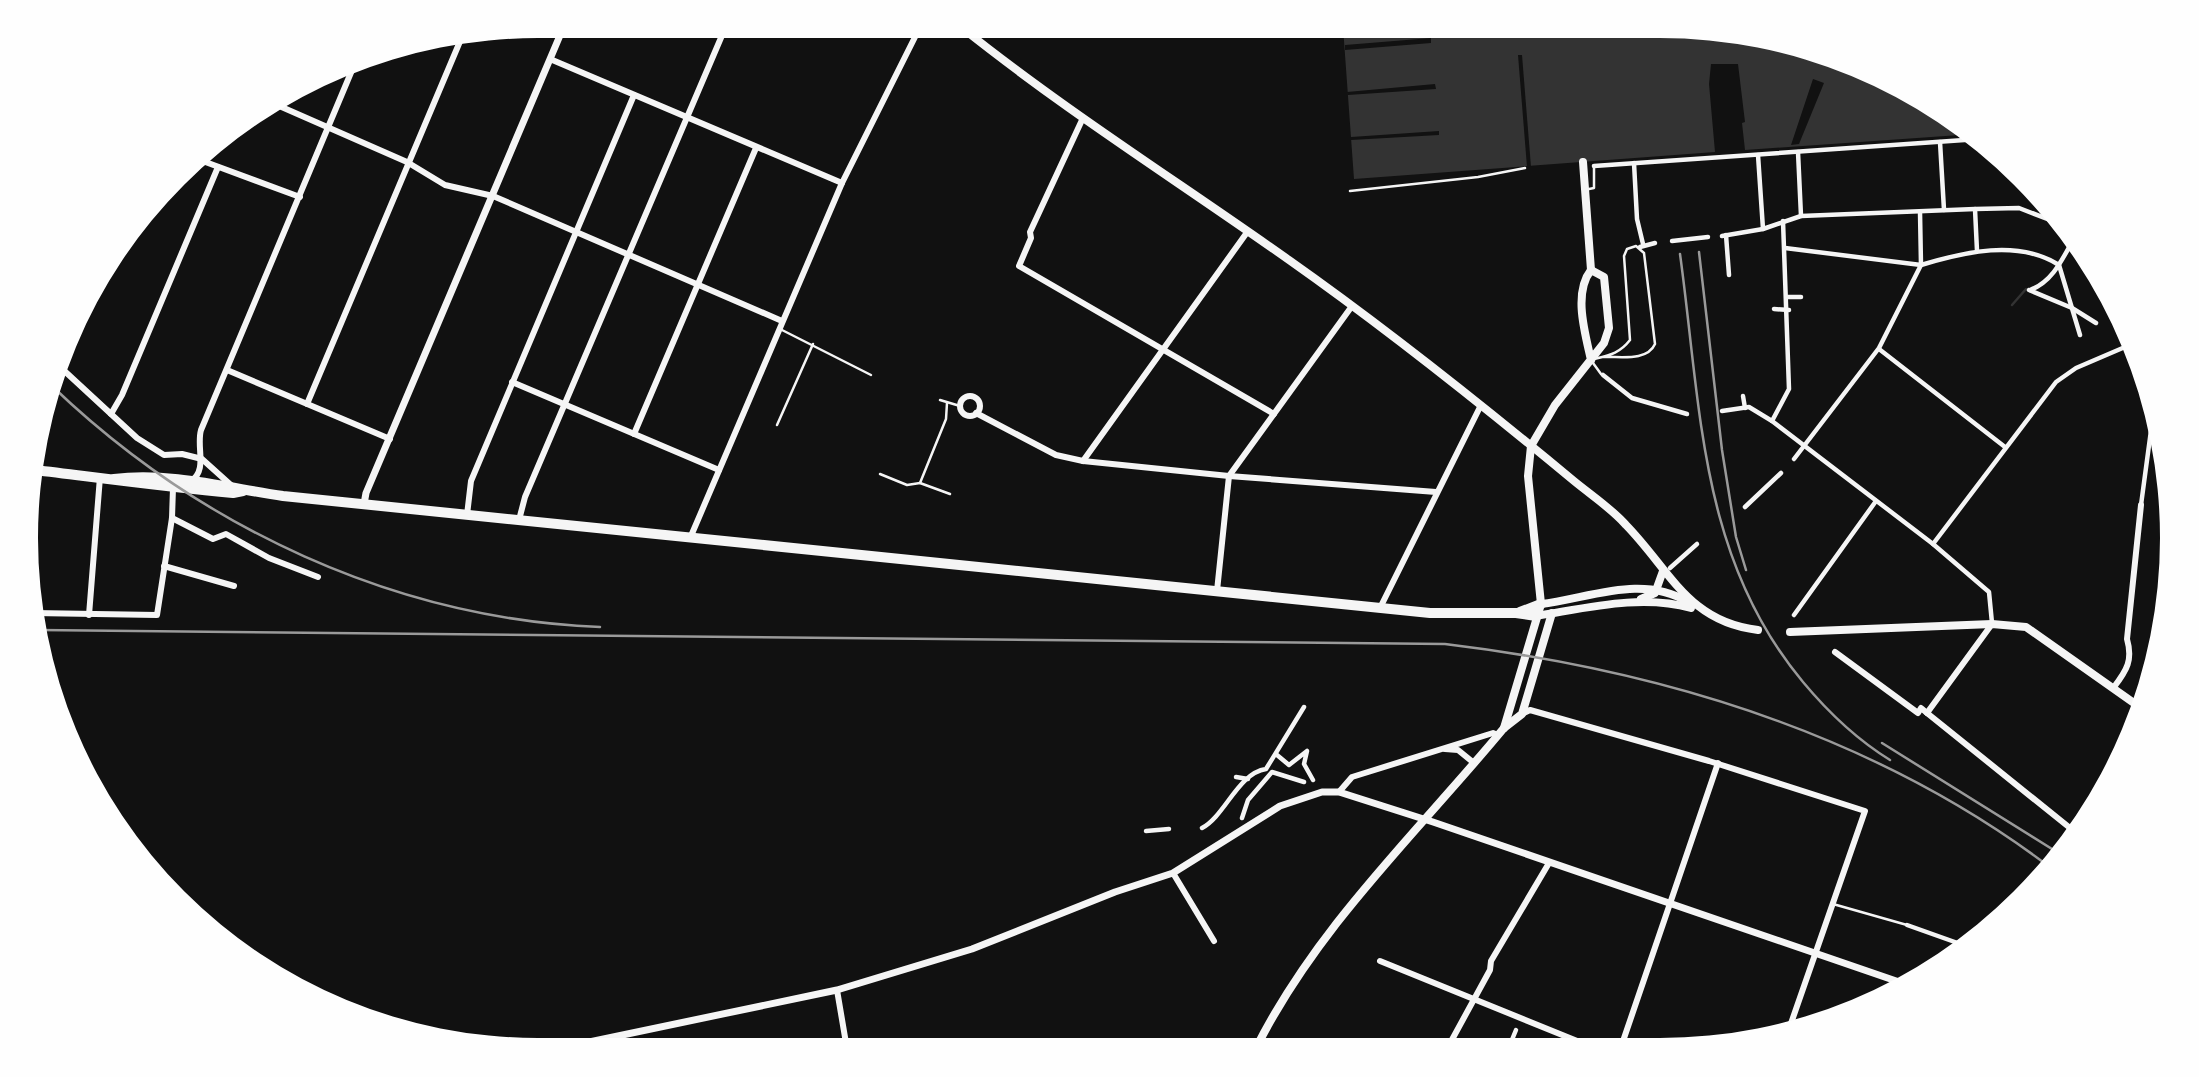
<svg xmlns="http://www.w3.org/2000/svg" width="2199" height="1077" font-family="Figtree,sans-serif">
<rect width="100%" height="100%" fill="#111"/>
<path fill="#333" d="M 1343,27 L 1694,27 L 1793,44 L 1887,79 L 1974,134 L 1745,150 L 1742,123 L 1745,122 L 1738,64 L 1711,64 L 1709,84 L 1715,152 L 1354,179 Z"/>
<g fill="#111">
<path d="M 1431,38 L 1431,43 L 1345,50 L 1345,45 Z"/>
<path d="M 1518,55 L 1522,55 L 1531,167 L 1527,167 Z"/>
<path d="M 1813,79 L 1824,83 L 1799,144 L 1791,145 Z"/>
<path d="M 1435,84 L 1436,89 L 1348,95 L 1347,92 Z"/>
<path d="M 1439,131 L 1439,135 L 1351,140 L 1351,137 Z"/>
</g>
<g fill="none" stroke-linecap="round" stroke-linejoin="round">
<path stroke="#333" stroke-width="2.5" d="M 2012,305 L 2026,289"/>
<g stroke="#f5f5f5" stroke-width="2.5">
<path d="M 1589,189 L 1594,188 L 1594,166"/>
<path d="M 1350,191 L 1478,177 L 1525,168"/>
<path d="M 782,330 L 871,375"/>
<path d="M 1594,359 C 1610,355 1620,353 1630,340 L 1624,256 L 1627,249 L 1636,246 L 1644,253 L 1655,344 C 1647,362 1619,356 1603,357"/>
<path d="M 1593,363 L 1601,374"/>
<path d="M 940,400 L 960,406"/>
<path d="M 947,403 L 946,419 L 920,483 L 950,494"/>
<path d="M 777,425 L 813,344"/>
<path d="M 880,474 L 907,485 L 920,483"/>
<path d="M 1833,904 L 1907,925"/>
</g>
<g stroke="#f5f5f5" stroke-width="4.5">
<path d="M 1940,142 L 1944,210"/>
<path d="M 1798,152 L 1801,216"/>
<path d="M 1758,155 L 1763,229"/>
<path d="M 1634,163 L 1637,219 L 1643,244"/>
<path d="M 1594,166 L 1979,139"/>
<path d="M 1975,209 L 1977,251"/>
<path d="M 1726,235 L 1729,275"/>
<path d="M 1722,236 L 1763,229 L 1801,216 L 1975,209 L 2019,208 L 2063,225"/>
<path d="M 1672,241 L 1708,237"/>
<path d="M 1640,247 L 1655,243"/>
<path d="M 1785,248 L 1921,265 L 1920,212"/>
<path d="M 2029,290 L 2072,308 L 2096,323"/>
<path d="M 2030,290 C 2052,282 2062,260 2073,240"/>
<path d="M 1788,297 L 1801,297"/>
<path d="M 1774,309 L 1789,310"/>
<path d="M 1879,349 L 2005,447"/>
<path d="M 1603,375 L 1632,398 L 1687,414"/>
<path d="M 1743,396 L 1745,408"/>
<path d="M 1722,411 L 1749,407 L 1772,421 L 1933,544 L 1989,592 L 1992,623"/>
<path d="M 1772,421 L 1789,389 L 1783,221"/>
<path d="M 1794,459 L 1879,348 L 1921,265 C 1964,252 2018,239 2059,265 L 2080,335"/>
<path d="M 2141,505 L 2154,408"/>
<path d="M 1745,507 L 1781,473"/>
<path d="M 1933,544 L 2056,382 L 2076,368 L 2132,344"/>
<path d="M 1670,568 L 1697,544"/>
<path d="M 1794,615 L 1876,501"/>
<path d="M 1277,755 L 1289,765 L 1307,751 L 1304,764 L 1313,780"/>
<path d="M 1236,777 L 1248,779"/>
<path d="M 1242,818 L 1248,800 L 1272,772 L 1304,782"/>
<path d="M 1202,828 C 1225,816 1238,773 1266,769 L 1304,707"/>
<path d="M 1146,831 L 1169,829"/>
<path d="M 1907,925 L 1966,946"/>
<path d="M 1511,1042 L 1522,1047"/>
<path d="M 1509,1047 L 1516,1030"/>
</g>
<g stroke="#f5f5f5" stroke-width="6">
<path d="M 550,59 L 842,183"/>
<path d="M 277,105 L 407,162 L 445,185 L 493,196 L 782,321"/>
<path d="M 1082,120 L 1030,232 L 1031,238 L 1019,266 L 1274,414"/>
<path d="M 200,160 L 300,197"/>
<path d="M 58,365 L 137,438 L 164,455 L 182,454 L 202,459 L 232,486"/>
<path d="M 227,370 L 390,439"/>
<path d="M 512,382 L 719,470"/>
<circle cx="970" cy="406" r="10"/>
<path d="M 307,404 L 461,39"/>
<path d="M 976,413 L 1056,455 L 1083,461 L 1229,476 L 1436,492"/>
<path d="M 111,414 L 122,395 L 218,167"/>
<path d="M 634,434 L 756,148"/>
<path d="M 1083,461 L 1248,231"/>
<path d="M 191,481 C 208,470 196,447 201,430 L 355,63"/>
<path d="M 467,515 L 471,481 L 634,95"/>
<path d="M 172,518 L 213,539 L 226,534 L 269,558 L 318,577"/>
<path d="M 519,520 L 525,497 L 726,26"/>
<path d="M 691,536 L 842,183 L 920,27"/>
<path d="M 164,566 L 234,586"/>
<path d="M 1217,591 L 1229,476 L 1352,306"/>
<path d="M 1380,608 L 1481,405"/>
<path d="M 33,613 L 157,615 L 172,518 L 173,488"/>
<path d="M 89,615 L 100,477"/>
<path d="M 1835,652 L 1918,713 L 1921,708 L 1927,713 L 2075,832"/>
<path d="M 2114,687 C 2127,670 2133,660 2127,639 L 2141,505"/>
<path d="M 1927,713 L 1992,624"/>
<path d="M 1522,714 L 1530,710 L 1709,761 L 1865,811 L 1788,1032"/>
<path d="M 1445,749 L 1458,750 L 1474,763"/>
<path d="M 1339,792 L 1352,777 L 1493,733 L 1498,735"/>
<path d="M 1173,873 L 1214,941"/>
<path d="M 1380,961 L 1592,1047"/>
<path d="M 837,990 L 847,1049"/>
<path d="M 1448,1047 L 1490,970 L 1491,961 L 1549,863"/>
<path d="M 1621,1047 L 1718,763"/>
</g>
<g stroke="#f5f5f5" stroke-width="7">
<path d="M 364,504 L 366,493 L 564,26"/>
<path d="M 551,1050 L 837,990 L 972,949 L 1115,892 L 1173,873 L 1280,806 L 1322,792 L 1339,792 L 1433,822 L 1905,984"/>
</g>
<g stroke="#f5f5f5" stroke-width="8">
<path d="M 961,27 C 1066,111 1179,182 1289,260 C 1387,329 1481,404 1574,481 C 1591,495 1611,508 1626,525 C 1670,570 1688,622 1758,630"/>
<path d="M 1583,162 L 1591,270"/>
<path d="M 1641,599 L 1655,593 L 1663,571"/>
<path d="M 1541,604 C 1590,598 1642,574 1688,602"/>
<path d="M 1536,616 C 1587,608 1641,594 1691,608"/>
<path d="M 1790,632 L 1992,624 L 2026,627 L 2141,708"/>
<path d="M 1504,728 L 1541,604 L 1528,476 L 1531,446 L 1555,405 L 1604,343 L 1609,328 L 1604,277 L 1591,270 C 1573,293 1585,333 1591,360"/>
<path d="M 1256,1048 C 1318,925 1418,832 1504,728 L 1522,714 L 1552,613"/>
</g>
<g stroke="#f5f5f5" stroke-width="10">
<path d="M 35,470 C 101,478 166,487 233,493 L 243,491"/>
<path d="M 114,479 C 170,472 228,488 283,496 L 1430,613 L 1516,613 L 1536,616"/>
<path d="M 1520,612 L 1541,604"/>
</g>
<g stroke="#9a9a9a" stroke-width="2.5">
<path d="M 1699,252 L 1722,450 L 1736,537 L 1746,570"/>
<path d="M 1680,254 C 1701,405 1699,558 1803,682 C 1828,712 1856,739 1890,760"/>
<path d="M 52,386 C 199,527 395,619 600,627"/>
<path d="M 38,630 L 1445,644 C 1661,670 1876,735 2051,868"/>
<path d="M 1882,743 L 2060,854"/>
</g>
</g>
<path d="M0 0H2199V1077H0ZM538 38H1660A500 500 0 0 1 2160 538V538A500 500 0 0 1 1660 1038H538A500 500 0 0 1 38 538V538A500 500 0 0 1 538 38Z" fill="#fefefe" fill-rule="evenodd"/>
</svg>
